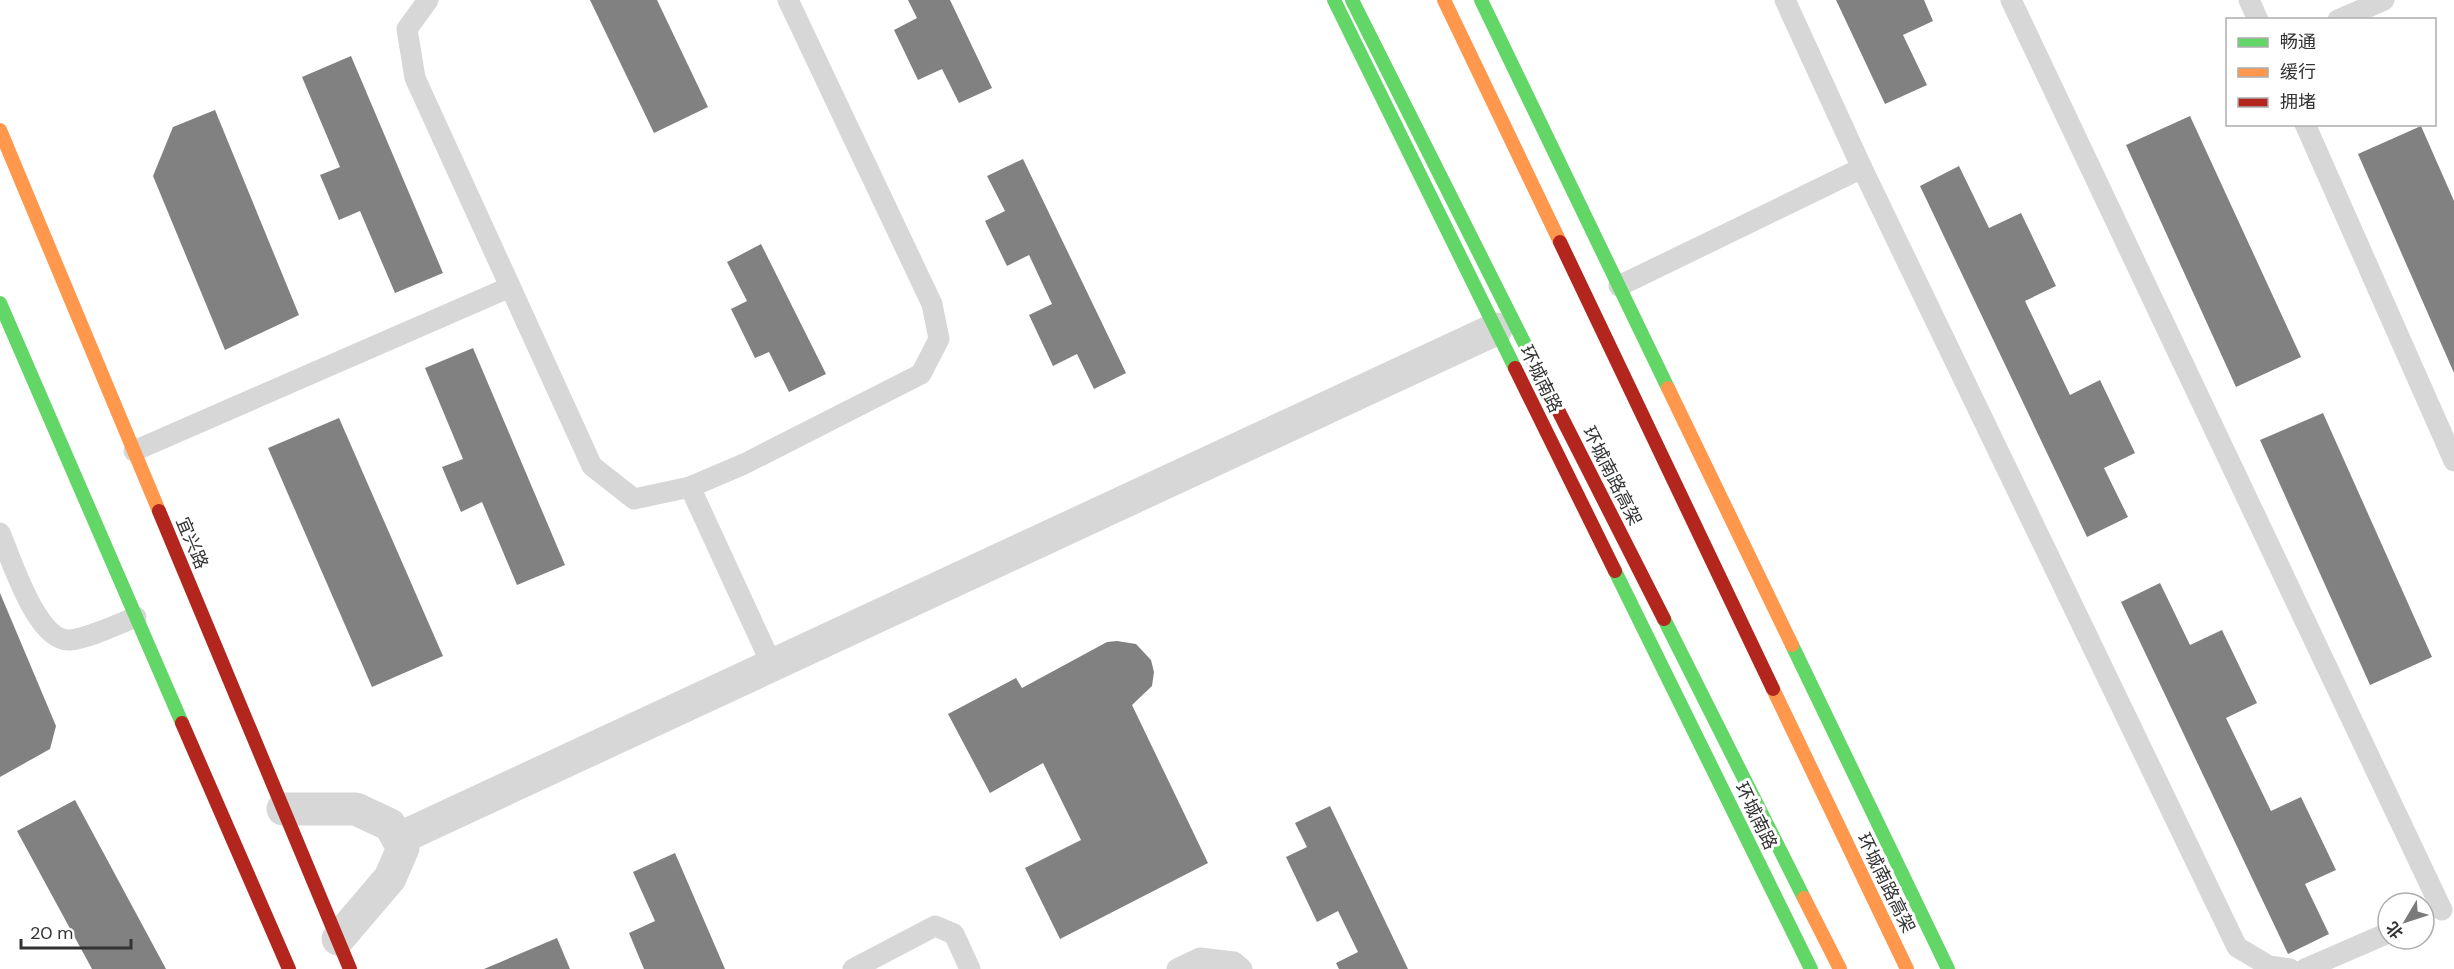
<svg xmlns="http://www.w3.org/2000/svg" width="2454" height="969" font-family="'DM Sans','Noto Sans SC',sans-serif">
<rect width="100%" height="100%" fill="#fff"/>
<g fill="#818181">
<path d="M 590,0 L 657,0 L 708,107 L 654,133 Z"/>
<path d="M 908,0 L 950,0 L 992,88 L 959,103 L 942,69 L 918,80 L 894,30 L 917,18 Z"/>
<path d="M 1836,0 L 1924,0 L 1933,21 L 1903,35 L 1927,85 L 1885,104 Z"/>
<path d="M 351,56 L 443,273 L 395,293 L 360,211 L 339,220 L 320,175 L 340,167 L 302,77 Z"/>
<path d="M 215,110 L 299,315 L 225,350 L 153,176 L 173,127 Z"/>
<path d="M 2190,116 L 2301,357 L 2236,387 L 2126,145 Z"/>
<path d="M 2421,126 L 2454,201 L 2454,373 L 2358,154 Z"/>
<path d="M 1023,159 L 1126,373 L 1094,389 L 1077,354 L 1053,366 L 1029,315 L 1052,304 L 1029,255 L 1007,266 L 985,221 L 1005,211 L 987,176 Z"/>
<path d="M 1959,166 L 1989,228 L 2021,213 L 2056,286 L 2025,301 L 2070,395 L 2100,380 L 2135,453 L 2104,468 L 2128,517 L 2087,537 L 1920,186 Z"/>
<path d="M 761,244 L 826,374 L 789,392 L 769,352 L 755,358 L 731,309 L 747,301 L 727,262 Z"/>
<path d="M 473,348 L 565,565 L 517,585 L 482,502 L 461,512 L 442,467 L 463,459 L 425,368 Z"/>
<path d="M 2323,413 L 2432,657 L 2370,685 L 2260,440 Z"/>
<path d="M 339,418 L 443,656 L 372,687 L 268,448 Z"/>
<path d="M 2160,583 L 2190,645 L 2222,630 L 2257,703 L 2226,718 L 2271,811 L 2301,797 L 2336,870 L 2305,884 L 2329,934 L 2288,954 L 2121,602 Z"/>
<path d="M 0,593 L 56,726 L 50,749 L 0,777 Z"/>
<path d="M 1117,641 L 1136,644 L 1151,660 L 1154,672 L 1152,686 L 1132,705 L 1208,863 L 1060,939 L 1025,868 L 1081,840 L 1043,763 L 990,793 L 948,714 L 1016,678 L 1022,688 L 1107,642 Z"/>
<path d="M 75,800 L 166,969 L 92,969 L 17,831 Z"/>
<path d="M 1330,806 L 1408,969 L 1339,969 L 1336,963 L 1358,952 L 1338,911 L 1317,922 L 1286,857 L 1307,847 L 1295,823 Z"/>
<path d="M 675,853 L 725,969 L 644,969 L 629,933 L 655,921 L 633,872 Z"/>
<path d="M 557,938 L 570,969 L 484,969 Z"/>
</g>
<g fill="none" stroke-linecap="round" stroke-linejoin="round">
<g stroke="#d7d7d7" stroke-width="21">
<path d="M 428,0 L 407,29 L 415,78 L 592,466 L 634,499 L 690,487 L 744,464 L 921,374 L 939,339 L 932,304 L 788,0"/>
<path d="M 1785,0 L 1862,168 L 2237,947 L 2269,966 L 2290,969"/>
<path d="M 2011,0 L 2442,910"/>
<path d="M 2249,0 L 2258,20"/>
<path d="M 2338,20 L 2384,0"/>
<path d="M 2305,124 L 2454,461"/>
<path d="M 1619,286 L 1862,168"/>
<path d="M 134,451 L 510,287"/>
<path d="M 690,487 L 772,665"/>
<path d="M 0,533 C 11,558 37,643 70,640 C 89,638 118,624 136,617"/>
<path d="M 853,969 L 935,926 L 954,934 L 970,969"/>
<path d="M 1177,969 L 1200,958 L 1234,962 L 1242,969"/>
<path d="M 2305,969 L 2388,933"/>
</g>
<g stroke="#d7d7d7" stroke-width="33">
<path d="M 283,809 L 356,809 L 390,825 L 403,848 L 390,878 L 338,939"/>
<path d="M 398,839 L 1496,329"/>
</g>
<g stroke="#63d668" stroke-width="14">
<path d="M 1334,0 L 1515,368"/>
<path d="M 1352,0 L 1558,410"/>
<path d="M 1481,0 L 1668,388"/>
<path d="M 0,303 L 182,723"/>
<path d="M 1615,571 L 1811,969"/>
<path d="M 1664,619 L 1804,898"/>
<path d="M 1792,645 L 1948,969"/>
</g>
<g stroke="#ff974d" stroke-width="14">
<path d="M 1444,0 L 1560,242"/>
<path d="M 0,130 L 159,511"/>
<path d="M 1668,388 L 1792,645"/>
<path d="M 1773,689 L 1907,969"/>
<path d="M 1804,898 L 1840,969"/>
</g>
<g stroke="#b3261e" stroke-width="14">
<path d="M 1560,242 L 1773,689"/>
<path d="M 1515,368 L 1615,571"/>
<path d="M 1558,410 L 1664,619"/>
<path d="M 159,511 L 350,969"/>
<path d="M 182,723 L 289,969"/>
</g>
</g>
<g text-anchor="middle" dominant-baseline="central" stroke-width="6" stroke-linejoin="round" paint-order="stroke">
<g font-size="18" fill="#333" stroke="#fff">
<text transform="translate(1541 379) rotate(64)">环城南路</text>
<text transform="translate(1612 476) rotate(63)">环城南路高架</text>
<text transform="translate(192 543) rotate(67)">宜兴路</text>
<text transform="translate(1756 816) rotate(64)">环城南路</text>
<text transform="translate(1886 883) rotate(64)">环城南路高架</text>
</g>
</g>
<rect x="2226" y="18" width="210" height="108" fill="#ffffff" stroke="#adadad" stroke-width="1.5"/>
<rect x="2238" y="38" width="30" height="9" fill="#63d668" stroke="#adadad" stroke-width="1.5"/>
<text x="2280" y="48" font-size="18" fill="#333333">畅通</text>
<rect x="2238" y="68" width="30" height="9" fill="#ff974d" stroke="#adadad" stroke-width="1.5"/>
<text x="2280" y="78" font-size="18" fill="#333333">缓行</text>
<rect x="2238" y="98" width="30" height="9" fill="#b3261e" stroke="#adadad" stroke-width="1.5"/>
<text x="2280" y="108" font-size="18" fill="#333333">拥堵</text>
<g transform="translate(2406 921) rotate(231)"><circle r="28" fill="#ffffff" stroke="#adadad" stroke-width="1.5"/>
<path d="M0-4.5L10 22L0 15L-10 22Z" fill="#7a7a7a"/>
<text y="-9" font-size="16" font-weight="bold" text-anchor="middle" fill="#333333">北</text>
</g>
<path d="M21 939v9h110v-9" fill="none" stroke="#333333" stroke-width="3"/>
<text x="30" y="939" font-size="18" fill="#333333" stroke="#ffffff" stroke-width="4.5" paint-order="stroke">20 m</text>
</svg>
